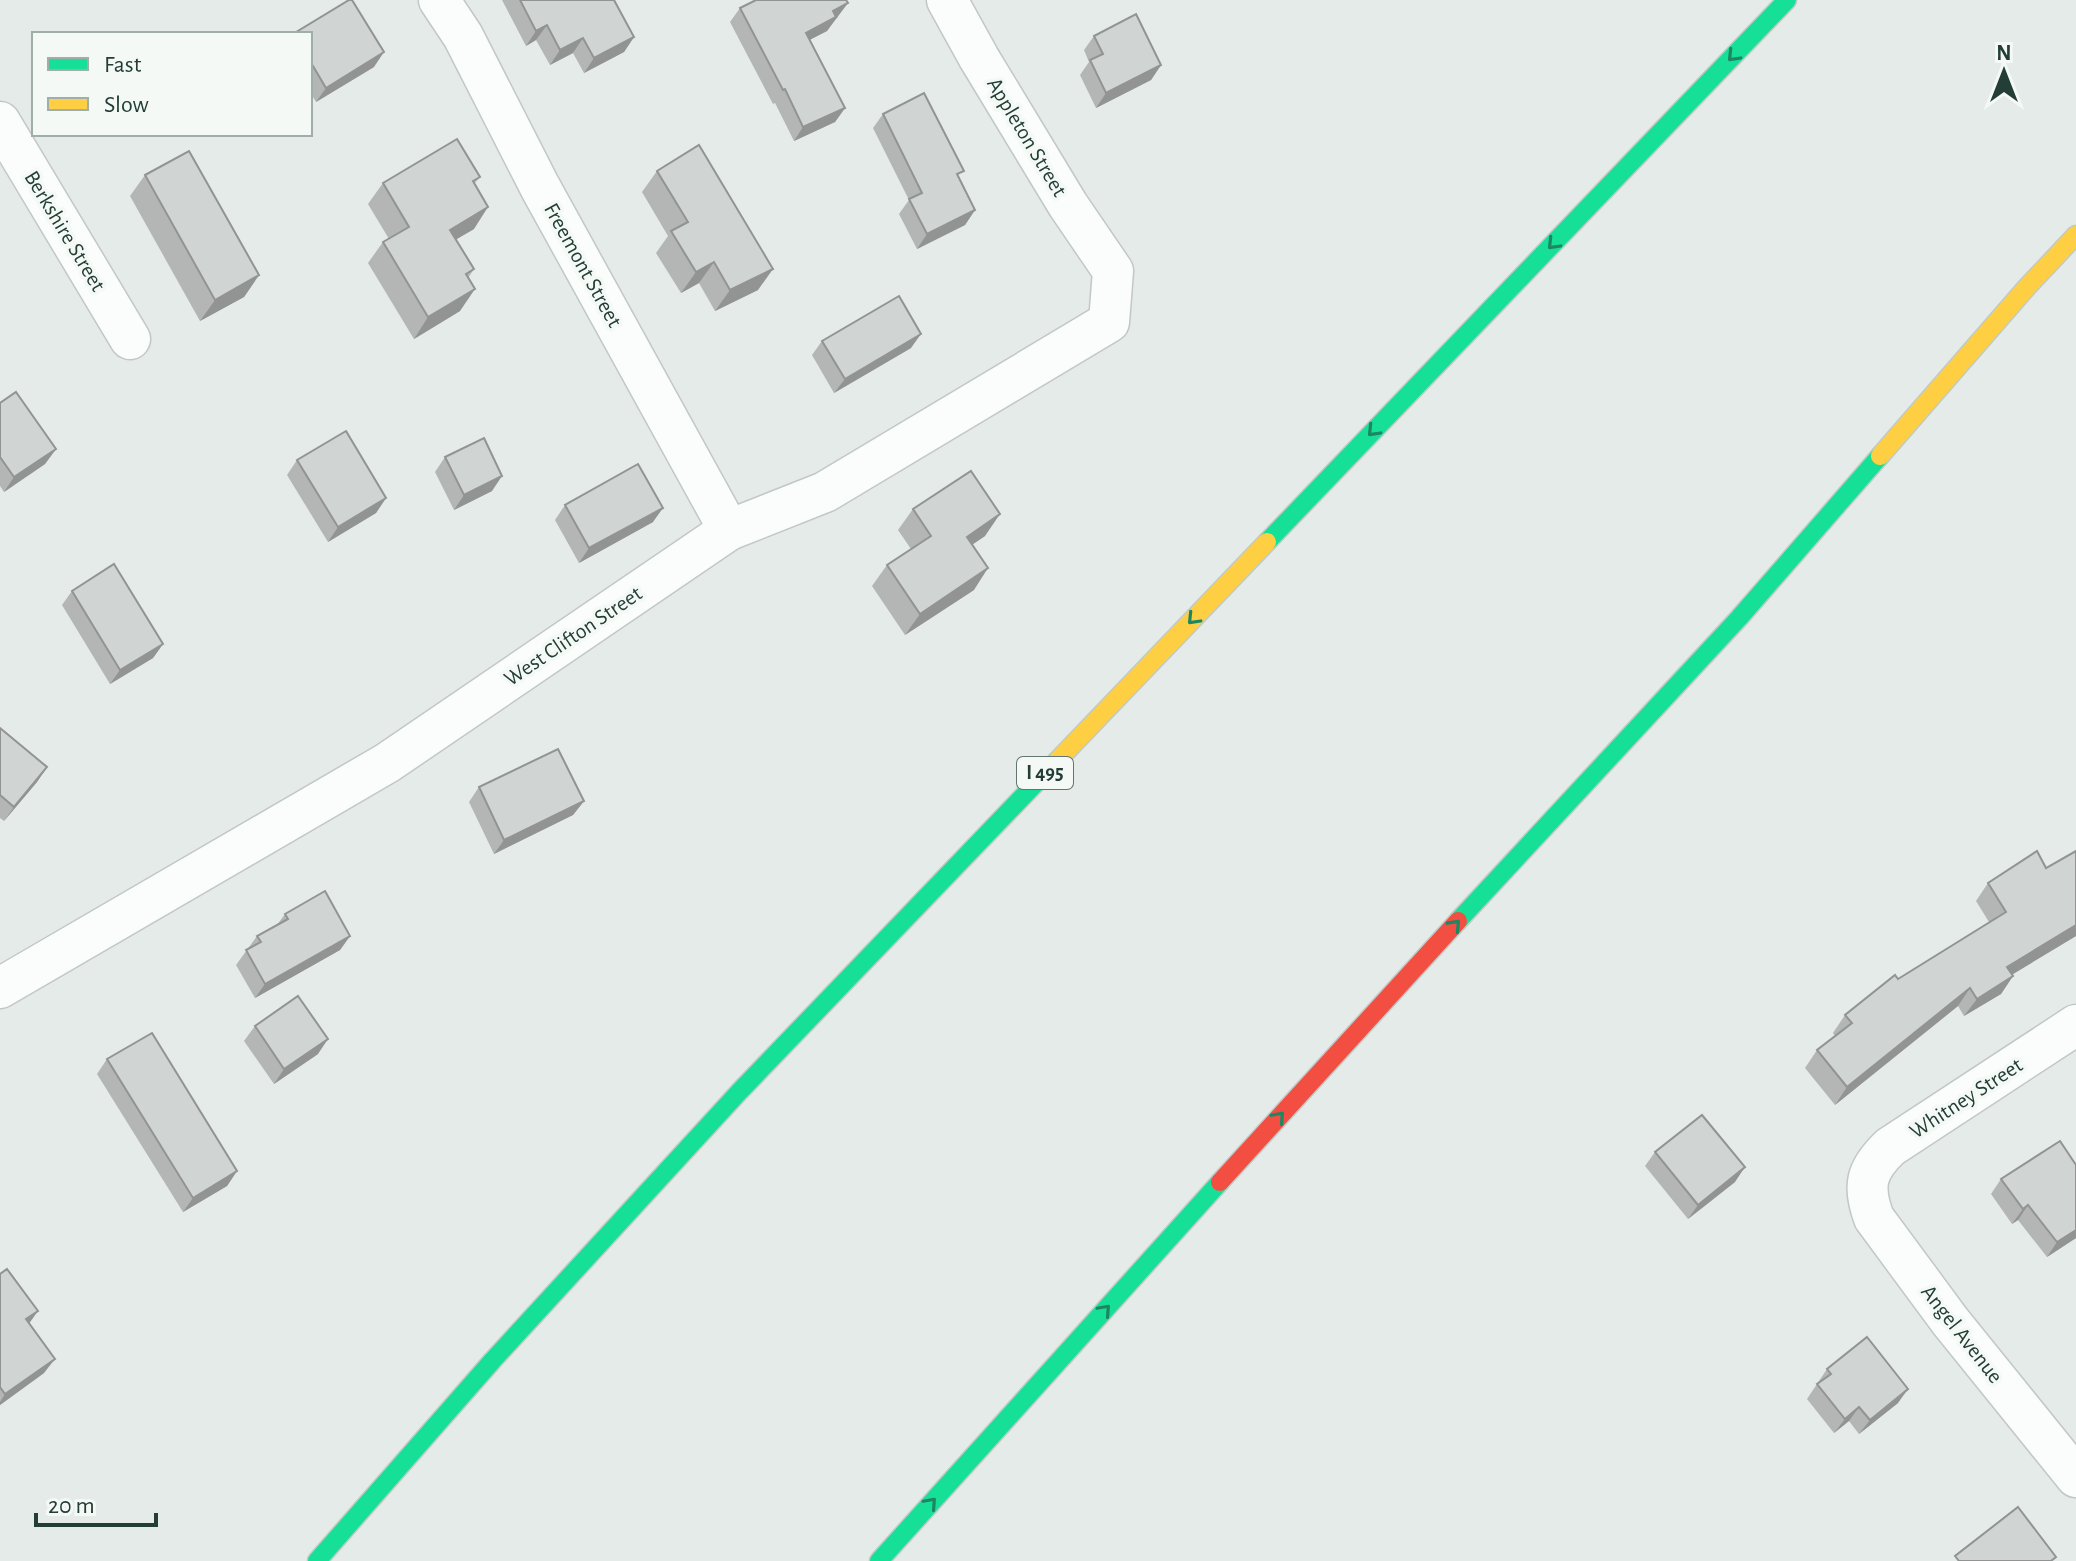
<svg xmlns="http://www.w3.org/2000/svg" width="2076" height="1561" font-family="'Alegreya Sans',sans-serif">
<rect width="100%" height="100%" fill="#e5ebe8"/>
<g fill="none" stroke-linecap="round" stroke-linejoin="round">
<g stroke="#c2c8c5" stroke-width="43">
<g id="street">
<path d="M 439,0 L 463,36 L 540,187 L 729,530"/>
<path d="M 0,122 L 130,339"/>
<path d="M 0,988 L 387,763 L 729,530 L 825,492 L 1109,322 L 1113,271 L 1068,205 L 979,58 L 947,0"/>
<path d="M 2076,1025 L 1890,1147 C 1866,1170 1862,1186 1874,1218 L 1950,1321 L 2076,1477"/>
</g>
</g>
<g stroke="#c1cac7" stroke-width="21">
<g id="fast">
<path d="M 1267,542 L 1787,0"/>
<path d="M 1458,921 L 1739,618 L 1880,456"/>
<path d="M 317,1561 L 493,1360 L 739,1092 L 1057,761"/>
<path d="M 879,1561 L 1220,1182"/>
</g>
</g>
<g stroke="#c1cac7" stroke-width="21">
<g id="slow">
<path d="M 1880,456 L 2027,287 L 2076,235"/>
<path d="M 1057,761 L 1267,542"/>
</g>
</g>
<g stroke="#c1cac7" stroke-width="21">
<path id="jam" d="M 1220,1182 L 1458,921"/>
</g>
<use href="#street" stroke="#fbfcfc" stroke-width="40"/>
<use href="#fast" stroke="#16e098" stroke-width="18"/>
<use href="#slow" stroke="#ffcf43" stroke-width="18"/>
<use href="#jam" stroke="#f24e42" stroke-width="18"/>
</g>
<g fill="#b3b6b5">
<path d="M 502,0 L 614,0 L 634,37 L 624,52 L 584,73 L 573,53 L 550,65 L 536,40 L 526,46 Z"/>
<path d="M 740,8 L 838,17 L 835,19 L 827,31 L 809,40 L 845,108 L 835,122 L 794,141 L 775,103 L 773,104 L 730,22 Z"/>
<path d="M 310,34 L 374,67 L 316,102 L 310,92 Z"/>
<path d="M 1094,36 L 1161,65 L 1151,80 L 1096,108 L 1080,75 L 1089,62 L 1084,50 Z"/>
<path d="M 883,114 L 959,178 L 975,210 L 965,225 L 917,249 L 899,214 L 909,200 L 873,128 Z"/>
<path d="M 657,171 L 758,290 L 715,311 L 699,283 L 681,293 L 656,253 L 668,236 L 642,192 Z"/>
<path d="M 145,175 L 259,275 L 244,297 L 200,321 L 130,196 Z"/>
<path d="M 480,177 L 474,184 L 474,229 L 456,239 L 474,269 L 468,278 L 460,311 L 414,339 L 368,263 L 383,242 L 389,239 L 368,204 L 383,183 Z"/>
<path d="M 822,341 L 911,348 L 834,393 L 812,355 Z"/>
<path d="M 0,403 L 56,449 L 45,464 L 4,492 L 0,486 Z"/>
<path d="M 445,457 L 492,491 L 454,510 L 435,472 Z"/>
<path d="M 297,460 L 386,498 L 376,513 L 328,542 L 287,475 Z"/>
<path d="M 565,505 L 653,522 L 579,563 L 555,520 Z"/>
<path d="M 913,509 L 985,536 L 972,545 L 974,590 L 905,635 L 872,586 L 887,565 L 911,549 L 898,530 Z"/>
<path d="M 72,591 L 163,644 L 153,658 L 110,684 L 62,605 Z"/>
<path d="M 0,728 L 47,767 L 37,782 L 4,821 L 0,818 Z"/>
<path d="M 479,787 L 584,801 L 573,815 L 494,854 L 469,802 Z"/>
<path d="M 2076,851 L 2076,936 L 2012,974 L 2013,976 L 2001,994 L 1964,1016 L 1958,1006 L 1835,1105 L 1805,1068 L 1817,1050 L 1835,1036 L 1833,1033 L 1845,1015 L 1898,979 L 1989,922 L 1976,901 L 1988,883 L 2046,868 Z"/>
<path d="M 285,914 L 350,936 L 340,950 L 255,998 L 236,965 L 257,936 L 277,925 Z"/>
<path d="M 255,1026 L 318,1054 L 274,1084 L 244,1041 Z"/>
<path d="M 107,1059 L 237,1171 L 227,1186 L 183,1212 L 97,1074 Z"/>
<path d="M 1655,1152 L 1735,1182 L 1688,1219 L 1645,1166 Z"/>
<path d="M 2001,1179 L 2076,1238 L 2047,1257 L 2018,1220 L 2012,1224 L 1991,1194 Z"/>
<path d="M 0,1274 L 29,1323 L 44,1373 L 0,1405 Z"/>
<path d="M 1827,1369 L 1898,1403 L 1859,1434 L 1849,1421 L 1834,1433 L 1807,1399 Z"/>
</g>
<g fill="#929493">
<path d="M 848,3 L 827,31 L 796,47 L 806,33 L 833,11 Z"/>
<path d="M 547,25 L 536,40 L 526,46 L 536,31 Z"/>
<path d="M 634,37 L 624,52 L 584,73 L 594,58 Z"/>
<path d="M 583,38 L 573,53 L 550,65 L 560,50 Z"/>
<path d="M 384,52 L 374,67 L 316,102 L 326,88 Z"/>
<path d="M 1161,65 L 1151,80 L 1096,108 L 1106,93 Z"/>
<path d="M 845,108 L 835,122 L 794,141 L 803,127 Z"/>
<path d="M 488,207 L 474,229 L 435,252 L 450,230 Z"/>
<path d="M 975,210 L 965,225 L 917,249 L 927,234 Z"/>
<path d="M 714,262 L 699,283 L 681,293 L 696,272 Z"/>
<path d="M 773,269 L 758,290 L 715,311 L 730,290 Z"/>
<path d="M 259,275 L 244,297 L 200,321 L 215,300 Z"/>
<path d="M 475,289 L 460,311 L 414,339 L 428,317 Z"/>
<path d="M 921,334 L 911,348 L 834,393 L 845,379 Z"/>
<path d="M 56,449 L 45,464 L 4,492 L 14,477 Z"/>
<path d="M 502,476 L 492,491 L 454,510 L 464,495 Z"/>
<path d="M 386,498 L 376,513 L 328,542 L 338,527 Z"/>
<path d="M 663,508 L 653,522 L 579,563 L 589,548 Z"/>
<path d="M 1000,514 L 985,536 L 952,558 L 967,537 Z"/>
<path d="M 988,568 L 974,590 L 905,635 L 920,614 Z"/>
<path d="M 163,644 L 153,658 L 110,684 L 120,670 Z"/>
<path d="M 47,767 L 37,782 L 4,821 L 14,807 Z"/>
<path d="M 584,801 L 573,815 L 494,854 L 504,840 Z"/>
<path d="M 2076,925 L 2076,936 L 1995,985 L 2007,967 Z"/>
<path d="M 350,936 L 340,950 L 255,998 L 265,984 Z"/>
<path d="M 2013,976 L 2001,994 L 1964,1016 L 1977,999 Z"/>
<path d="M 1970,988 L 1958,1006 L 1835,1105 L 1847,1087 Z"/>
<path d="M 328,1039 L 318,1054 L 274,1084 L 284,1069 Z"/>
<path d="M 1745,1167 L 1735,1182 L 1688,1219 L 1698,1205 Z"/>
<path d="M 237,1171 L 227,1186 L 183,1212 L 193,1198 Z"/>
<path d="M 2028,1205 L 2018,1220 L 2012,1224 L 2023,1209 Z"/>
<path d="M 2076,1230 L 2076,1238 L 2047,1257 L 2057,1242 Z"/>
<path d="M 38,1311 L 28,1325 L 26,1319 Z"/>
<path d="M 55,1359 L 44,1373 L 0,1405 L 0,1402 L 5,1394 Z"/>
<path d="M 1908,1389 L 1898,1403 L 1859,1434 L 1870,1420 Z"/>
<path d="M 1859,1407 L 1849,1421 L 1834,1433 L 1845,1419 Z"/>
</g>
<g fill="#d0d4d2" stroke="#929493" stroke-width="2">
<path d="M 349,0 L 352,0 L 384,52 L 326,88 L 310,61 L 310,34 L 293,34 Z"/>
<path d="M 520,0 L 614,0 L 634,37 L 594,58 L 583,38 L 560,50 L 547,25 L 536,31 Z"/>
<path d="M 756,0 L 846,0 L 848,3 L 833,11 L 836,17 L 806,33 L 845,108 L 803,127 L 785,89 L 783,90 L 740,8 Z"/>
<path d="M 1136,14 L 1161,65 L 1106,93 L 1090,60 L 1103,54 L 1094,36 Z"/>
<path d="M 924,93 L 964,171 L 957,174 L 975,210 L 927,234 L 909,199 L 922,193 L 883,114 Z"/>
<path d="M 457,139 L 480,177 L 473,181 L 488,207 L 450,230 L 474,269 L 466,274 L 475,289 L 428,317 L 383,242 L 409,227 L 383,183 Z"/>
<path d="M 699,145 L 773,269 L 730,290 L 714,262 L 696,272 L 671,231 L 688,222 L 657,171 Z"/>
<path d="M 189,151 L 259,275 L 215,300 L 145,175 Z"/>
<path d="M 899,296 L 921,334 L 845,379 L 822,341 Z"/>
<path d="M 16,392 L 56,449 L 14,477 L 0,457 L 0,403 Z"/>
<path d="M 346,431 L 386,498 L 338,527 L 297,460 Z"/>
<path d="M 484,438 L 502,476 L 464,495 L 445,457 Z"/>
<path d="M 638,464 L 663,508 L 589,548 L 565,505 Z"/>
<path d="M 971,471 L 1000,514 L 967,537 L 988,568 L 920,614 L 887,565 L 931,536 L 913,509 Z"/>
<path d="M 114,564 L 163,644 L 120,670 L 72,591 Z"/>
<path d="M 0,728 L 47,767 L 14,807 L 0,795 Z"/>
<path d="M 558,749 L 584,801 L 504,840 L 479,787 Z"/>
<path d="M 2037,851 L 2046,868 L 2076,851 L 2076,925 L 2007,967 L 2013,976 L 1977,999 L 1970,988 L 1847,1087 L 1817,1050 L 1852,1023 L 1845,1015 L 1895,975 L 1898,979 L 2006,912 L 1988,883 Z"/>
<path d="M 325,891 L 350,936 L 265,984 L 246,950 L 261,942 L 257,936 L 288,919 L 285,914 Z"/>
<path d="M 298,996 L 328,1039 L 284,1069 L 255,1026 Z"/>
<path d="M 152,1033 L 237,1171 L 193,1198 L 107,1059 Z"/>
<path d="M 1702,1115 L 1745,1167 L 1698,1205 L 1655,1152 Z"/>
<path d="M 2060,1141 L 2076,1165 L 2076,1230 L 2057,1242 L 2028,1205 L 2023,1209 L 2001,1179 Z"/>
<path d="M 7,1269 L 38,1311 L 26,1319 L 55,1359 L 5,1394 L 0,1387 L 0,1274 Z"/>
<path d="M 1867,1337 L 1908,1389 L 1870,1420 L 1859,1407 L 1845,1419 L 1817,1384 L 1831,1374 L 1827,1369 Z"/>
<path d="M 2018,1507 L 2056,1557 L 2051,1561 L 1959,1561 L 1955,1556 Z"/>
</g>
<defs><path id="oneway-chevron" d="M-2-3.5L2.5 0L-2 3.5" fill="none" stroke-width="1.6" stroke-linecap="round" stroke-linejoin="round" transform="scale(2)"/></defs>
<g stroke="#1d8663">
<use href="#oneway-chevron" transform="translate(1733 56) rotate(134)"/>
<use href="#oneway-chevron" transform="translate(1553 244) rotate(134)"/>
<use href="#oneway-chevron" transform="translate(1373 431) rotate(134)"/>
<use href="#oneway-chevron" transform="translate(1193 619) rotate(134)"/>
<use href="#oneway-chevron" transform="translate(1455 925) rotate(-47)"/>
<use href="#oneway-chevron" transform="translate(1279 1117) rotate(-48)"/>
<use href="#oneway-chevron" transform="translate(1105 1310) rotate(-48)"/>
<use href="#oneway-chevron" transform="translate(931 1503) rotate(-48)"/>
</g>
<g text-anchor="middle" dominant-baseline="central" stroke-width="7" stroke-linejoin="round" paint-order="stroke">
<rect fill="#f4f9f6" stroke="#627570" stroke-width="2" x="1017" y="757" width="56" height="32" rx="6"/>
<g font-size="20" font-weight="bold" fill="#233d37">
<text x="1045" y="773">I 495</text>
</g>
<g font-size="22" fill="#233d37" stroke="#f4f9f6">
<text transform="translate(1027 137) rotate(59)">Appleton Street</text>
<text transform="translate(65 231) rotate(59)">Berkshire Street</text>
<text transform="translate(583 265) rotate(61)">Freemont Street</text>
<text transform="translate(573 636) rotate(-34)">West Clifton Street</text>
<text transform="translate(1966 1098) rotate(-33)">Whitney Street</text>
<text transform="translate(1962 1334) rotate(52)">Angel Avenue</text>
</g>
</g>
<rect x="32" y="32" width="280" height="104" fill="#f4f9f6" stroke="#a0aeaa" stroke-width="2"/>
<rect x="48" y="58" width="40" height="12" fill="#16e098" stroke="#a0aeaa" stroke-width="2"/>
<text x="104" y="72" font-size="24" fill="#233d37">Fast</text>
<rect x="48" y="98" width="40" height="12" fill="#ffcf43" stroke="#a0aeaa" stroke-width="2"/>
<text x="104" y="112" font-size="24" fill="#233d37">Slow</text>
<g transform="translate(2004 72)" stroke="#f4f9f6" stroke-width="6" paint-order="stroke">
<path d="M0-6L14 30L0 20L-14 30Z" fill="#233d37"/>
<text y="-12" font-size="22" font-weight="bold" text-anchor="middle" fill="#233d37">N</text>
</g>
<path d="M36 1513v12h120v-12" fill="none" stroke="#233d37" stroke-width="4"/>
<text x="48" y="1513" font-size="24" fill="#233d37" stroke="#f4f9f6" stroke-width="6" paint-order="stroke">20 m</text>
</svg>
